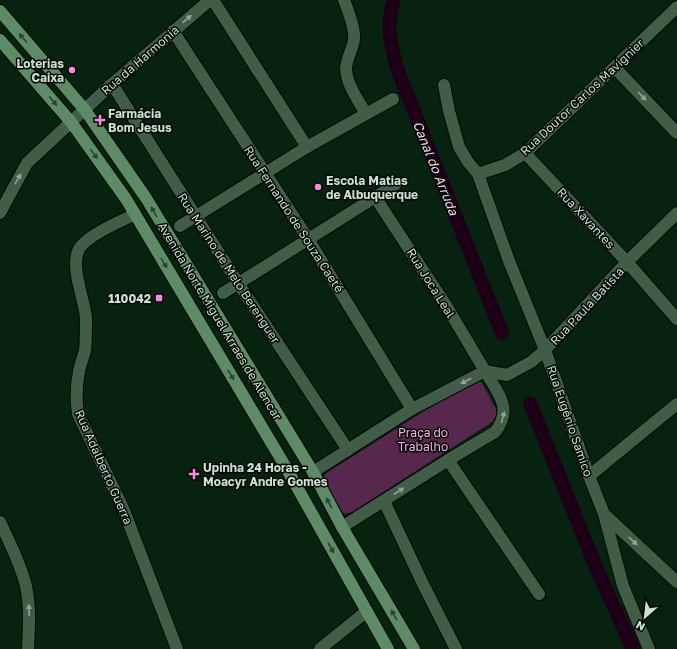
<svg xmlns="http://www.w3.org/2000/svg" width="677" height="649" font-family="'Golos Text',sans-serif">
<rect width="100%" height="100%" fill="#07220f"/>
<path fill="#58274e" d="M 473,380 L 478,380 L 482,383 L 497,411 L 496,417 L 492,422 L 352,512 L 346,514 L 343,513 L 323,481 L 325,474 Z"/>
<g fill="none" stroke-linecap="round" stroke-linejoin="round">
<g stroke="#1d0018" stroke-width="14">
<path d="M 394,0 C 385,26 391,45 398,71 L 502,333"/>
<path d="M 530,403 L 597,570 L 633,649"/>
</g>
<g stroke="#000b00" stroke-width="14">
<g id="street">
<path d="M 213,0 L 307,147"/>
<path d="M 344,0 C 348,10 355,28 354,39 C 353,49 346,59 346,69 C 347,85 358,100 366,114"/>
<path d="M 173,31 L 308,239 L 412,409"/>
<path d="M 615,68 L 677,133"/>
<path d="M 112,84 L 238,283 L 348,450"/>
<path d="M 444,85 L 449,111 L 459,147 L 468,162 L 478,174 L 509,261 L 545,350 L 589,476 L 604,514 L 623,586 L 649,649"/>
<path d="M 525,153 L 627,262 L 677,319"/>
<path d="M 478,174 L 505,165 L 525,153 L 677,7"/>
<path d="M 375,197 L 447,307 L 485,371"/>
<path d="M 135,214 C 120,222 87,235 79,249 C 70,267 84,298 86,318 C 86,328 86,341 85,351 C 83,358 80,365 79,372 C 76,386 76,400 78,414 L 123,508 L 177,649"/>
<path d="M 180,226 L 307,147 L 393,99"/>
<path d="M 223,293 L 396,184"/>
<path d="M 448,460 L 539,594"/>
<path d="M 589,476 L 677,404"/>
<path d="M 384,501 L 423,584 L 456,649"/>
<path d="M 605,515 L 677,582"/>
<path d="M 320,649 L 367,611"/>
</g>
</g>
<g stroke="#000b00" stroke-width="14">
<g id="secondary">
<path d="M 0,213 L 27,163 L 112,84 L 210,0"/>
<path d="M 485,371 L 507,375 L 531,362 L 545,350 L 627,262 L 677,213"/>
<path d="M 313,472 L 412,409 L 485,371 C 497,392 514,408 495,432 L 448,460 L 342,527"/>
<path d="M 0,522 C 9,541 18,559 24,579 C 31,601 29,626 28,649"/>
</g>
</g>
<g stroke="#000b00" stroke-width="14">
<g id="primary">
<path d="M 0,11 L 85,110 L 146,198 L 313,472 L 342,527 L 414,649"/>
<path d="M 0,40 L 71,122 L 126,199 L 284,464 L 388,649"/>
</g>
</g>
<use href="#street" stroke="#415d47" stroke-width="12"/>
<use href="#secondary" stroke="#415d47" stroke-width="12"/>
<use href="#primary" stroke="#5c8b66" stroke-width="12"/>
</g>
<defs><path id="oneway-solid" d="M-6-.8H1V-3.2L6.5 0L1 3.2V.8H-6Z"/></defs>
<g fill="#8fa493">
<use href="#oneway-solid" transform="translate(187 19) rotate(-40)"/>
<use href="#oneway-solid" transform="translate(642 96) rotate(46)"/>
<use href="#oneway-solid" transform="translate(18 179) rotate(-60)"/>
<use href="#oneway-solid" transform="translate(466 381) rotate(152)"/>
<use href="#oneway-solid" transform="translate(503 417) rotate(-75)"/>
<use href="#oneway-solid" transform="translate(399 491) rotate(-33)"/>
<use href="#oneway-solid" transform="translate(633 541) rotate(43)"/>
<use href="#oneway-solid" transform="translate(29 610) rotate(-93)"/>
</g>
<g fill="#2a4430">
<use href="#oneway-solid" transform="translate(23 38) rotate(-131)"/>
<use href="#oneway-solid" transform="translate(53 101) rotate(49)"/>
<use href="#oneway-solid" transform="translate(94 154) rotate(54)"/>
<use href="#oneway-solid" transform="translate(154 212) rotate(-120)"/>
<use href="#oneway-solid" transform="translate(164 263) rotate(59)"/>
<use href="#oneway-solid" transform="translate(231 375) rotate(59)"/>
<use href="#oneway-solid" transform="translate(329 503) rotate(-118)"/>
<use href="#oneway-solid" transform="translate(331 548) rotate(61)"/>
<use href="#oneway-solid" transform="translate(394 615) rotate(-120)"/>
</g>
<g fill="#fc86e3" stroke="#020903" stroke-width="1.5">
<circle cx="72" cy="70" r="4"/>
<path d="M98 114h4v4h4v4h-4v4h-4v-4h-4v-4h4z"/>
<circle cx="318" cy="187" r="4"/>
<rect x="155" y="294" width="8" height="8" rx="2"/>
<path d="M192 468h4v4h4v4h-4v4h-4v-4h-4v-4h4z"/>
</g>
<g text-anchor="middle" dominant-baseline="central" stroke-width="3" stroke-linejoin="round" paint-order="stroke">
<g font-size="12" fill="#cfded2" stroke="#020903">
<text transform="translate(140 60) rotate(-41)">Rua da Harmonia</text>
<text transform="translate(582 97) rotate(-43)">Rua Doutor Carlos Mavignier</text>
<text transform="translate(586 218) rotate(47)">Rua Xavantes</text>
<text transform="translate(294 219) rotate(57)">Rua Fernando de Souza Caeté</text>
<text transform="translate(229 268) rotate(57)">Rua Marino de Melo Berenguer</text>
<text transform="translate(431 283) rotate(58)">Rua Joca Leal</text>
<text transform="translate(587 306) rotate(-47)">Rua Paula Batista</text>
<text transform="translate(220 321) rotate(59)">Avenida Norte Miguel Arraes de Alencar</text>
<text transform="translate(570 421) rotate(71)">Rua Eugênio Samico</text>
<text transform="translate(104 467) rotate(66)">Rua Adalberto Guerra</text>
</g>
<g font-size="12" font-weight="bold" fill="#cfded2" stroke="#020903" text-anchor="start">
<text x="64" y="63" text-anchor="end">Loterias<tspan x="64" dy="14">Caixa</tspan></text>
<text x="108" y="113">Farmácia<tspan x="108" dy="14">Bom Jesus</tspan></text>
<text x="326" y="180">Escola Matias<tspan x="326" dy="14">de Albuquerque</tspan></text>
<text x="151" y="298" text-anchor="end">110042</text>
<text x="203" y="467">Upinha 24 Horas -<tspan x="203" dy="14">Moacyr Andre Gomes</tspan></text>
</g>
<g font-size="12" fill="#f8b3e7" stroke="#020903">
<text x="423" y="432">Praça do<tspan x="423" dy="14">Trabalho</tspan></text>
</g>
<g font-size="13" font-style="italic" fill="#f6d2ec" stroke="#020903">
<text transform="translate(436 168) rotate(68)">Canal do Arruda</text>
</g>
</g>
<g transform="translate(645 617) rotate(208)" stroke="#020903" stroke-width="3" paint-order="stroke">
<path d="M0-3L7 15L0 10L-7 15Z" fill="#cfded2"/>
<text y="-6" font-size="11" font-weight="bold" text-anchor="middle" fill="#cfded2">N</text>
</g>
</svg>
